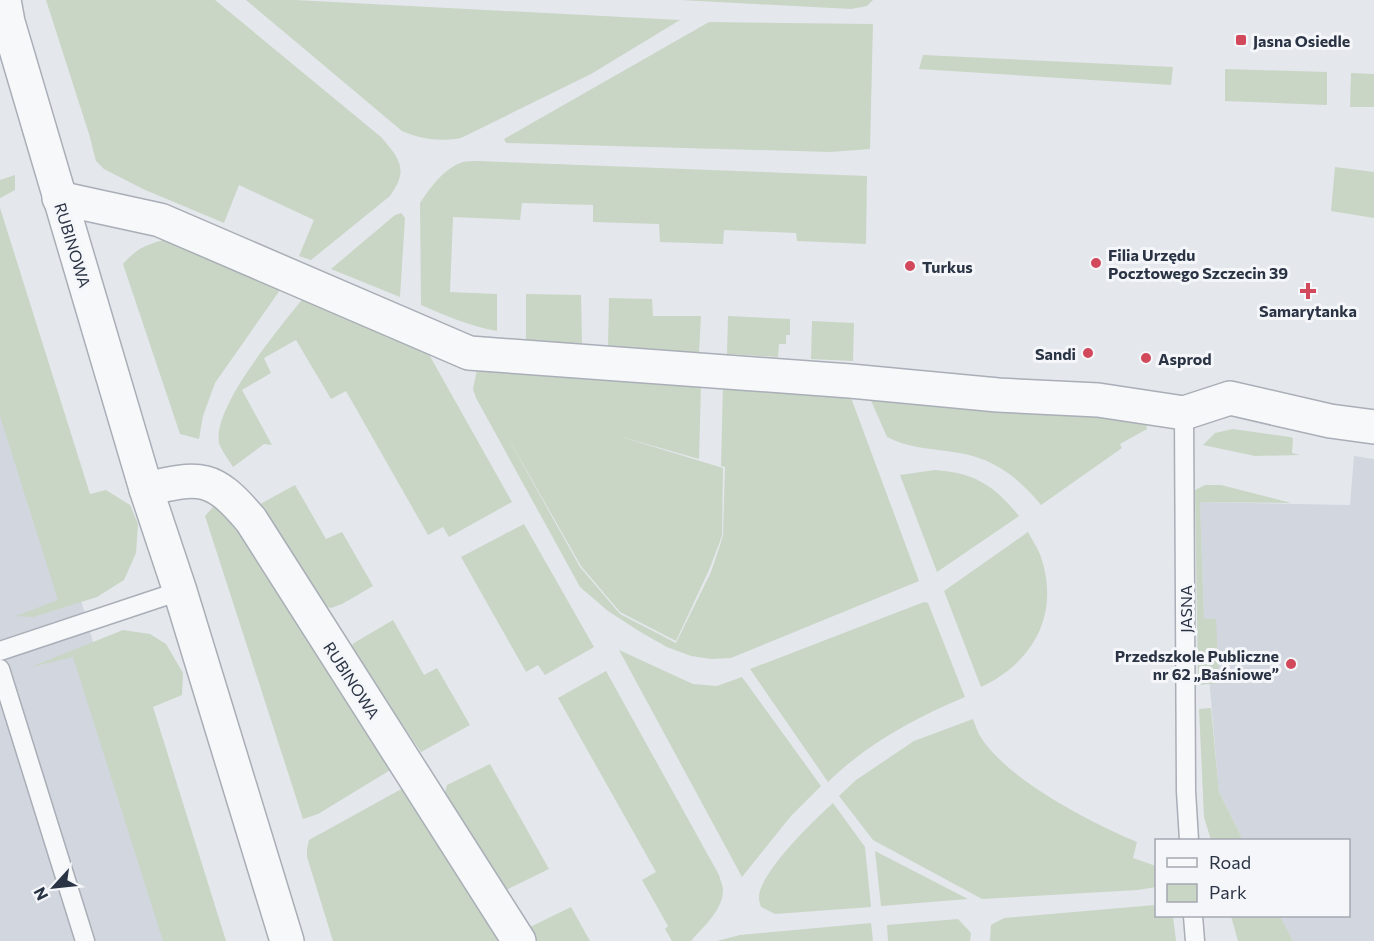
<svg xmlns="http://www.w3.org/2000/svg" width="1374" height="941" font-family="Commissioner,sans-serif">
<rect width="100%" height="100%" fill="#e4e7ec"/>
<g fill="#d2d6de">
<path d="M 0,322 L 180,941 L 0,941 Z"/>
<path d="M 1354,456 L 1374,459 L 1374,941 L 1293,941 L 1280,916 L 1348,916 L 1348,840 L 1243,840 L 1219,792 L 1204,620 L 1200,502 L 1350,505 Z"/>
</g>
<g fill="#c9d6c5">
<path d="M 46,0 L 215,0 L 381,137 C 400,159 409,170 390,196 L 311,260 L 299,256 L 314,220 L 239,185 L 224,223 L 143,189 L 104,169 L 96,161 L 89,134 Z"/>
<path d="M 246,0 L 295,0 L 680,20 L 591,74 L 461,138 C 441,142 420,139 402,131 Z"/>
<path d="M 680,0 L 873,0 L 867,6 L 851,9 Z"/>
<path d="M 709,22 L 873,24 L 870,149 L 830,152 L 506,143 L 504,139 Z"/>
<path d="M 923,55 L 1173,67 L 1171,85 L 919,69 Z"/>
<path d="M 1225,69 L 1327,72 L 1327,105 L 1225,101 Z"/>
<path d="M 1351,73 L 1374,74 L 1374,107 L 1350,107 Z"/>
<path d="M 478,161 L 867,176 L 866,244 L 797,241 L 796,233 L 724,230 L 723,244 L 660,242 L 659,224 L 593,222 L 593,205 L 522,203 L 520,220 L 453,217 L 450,292 L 497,294 L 497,331 C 470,326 446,316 421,305 L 420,203 C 430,188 444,168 463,162 C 467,161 473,161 478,161 Z"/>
<path d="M 1335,167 L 1374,172 L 1374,218 L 1331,211 Z"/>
<path d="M 15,175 L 15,190 L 0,198 L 0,180 Z"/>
<path d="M 0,208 L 90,494 L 106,490 L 130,505 L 138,524 L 136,553 L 124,580 L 97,597 L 33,617 L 16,616 L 58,600 L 0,416 Z"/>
<path d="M 401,213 L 405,218 L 400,297 L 331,269 L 395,215 Z"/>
<path d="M 168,239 L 285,283 L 215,383 L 203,416 L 199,439 L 180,434 L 123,264 C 137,248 147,244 168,239 Z"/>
<path d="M 308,292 L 422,342 L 512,502 L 449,537 L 443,527 L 428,535 L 346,391 L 331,399 L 296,340 L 264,358 L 271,373 L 242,390 L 272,445 L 264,444 L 233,467 C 229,460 221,450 219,443 C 212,405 285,322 308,292 Z"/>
<path d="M 526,294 L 581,295 L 582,343 L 526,343 Z"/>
<path d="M 609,298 L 652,299 L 653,316 L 701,316 L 699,353 L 608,348 Z"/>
<path d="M 728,316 L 790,319 L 790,335 L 786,335 L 786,344 L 779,344 L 778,357 L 727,354 Z"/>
<path d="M 812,321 L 854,323 L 853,361 L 811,359 Z"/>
<path d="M 478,364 L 701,385 L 699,459 L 615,435 L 723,468 L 722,536 L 709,570 L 676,641 L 620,612 L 581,566 L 503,429 L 580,567 L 620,614 L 676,643 L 711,572 L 723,536 L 725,467 L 721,466 L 723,386 L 850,395 L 919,581 L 731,658 L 712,659 L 691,656 L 667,647 L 642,633 L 608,611 L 580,587 L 476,398 L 473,389 Z"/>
<path d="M 869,396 L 1132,413 L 1146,423 L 1147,429 L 1120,444 L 1122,448 L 1041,505 C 1015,473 988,455 946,451 C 925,448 906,447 887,437 Z"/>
<path d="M 1233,429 L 1290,437 L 1293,438 L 1292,453 L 1300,455 L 1255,456 L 1203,445 L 1215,433 Z"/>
<path d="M 935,470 C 976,473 994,486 1019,516 L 937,572 L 900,475 Z"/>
<path d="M 295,485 L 326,539 L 342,532 L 373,586 L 342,604 L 331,608 L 321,605 L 258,508 L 262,503 Z"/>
<path d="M 1205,485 L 1221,485 L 1291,503 L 1200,502 L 1204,619 L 1216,619 L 1219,683 L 1198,685 L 1195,490 Z"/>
<path d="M 225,505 L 392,769 L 318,814 L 303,819 L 205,516 L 214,506 Z"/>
<path d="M 524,524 L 594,647 L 545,675 L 538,665 L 526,672 L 461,557 Z"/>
<path d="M 1028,532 C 1032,540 1038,548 1041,557 C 1060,614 1034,662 981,687 L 944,591 Z"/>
<path d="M 924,602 L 928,603 L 965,697 C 915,718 868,743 828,782 L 750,669 Z"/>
<path d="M 393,620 L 424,675 L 437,668 L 470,725 L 421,752 L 350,648 L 354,643 Z"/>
<path d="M 123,630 L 150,634 L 166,644 L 183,673 L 182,695 L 153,707 L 226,941 L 163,941 L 73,657 L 31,667 Z"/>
<path d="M 619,650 L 693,684 L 717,686 L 742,677 L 821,786 L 791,816 L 742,877 Z"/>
<path d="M 606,671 L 719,875 C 720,880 723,885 723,890 C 723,910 703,927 691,941 L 672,941 L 665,929 L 668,926 L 642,880 L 656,872 L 558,698 Z"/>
<path d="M 1211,708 L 1219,792 L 1243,840 L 1211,840 L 1204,817 L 1199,709 Z"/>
<path d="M 973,719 C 975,724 977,731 980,736 C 1006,779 1091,823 1137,842 L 1133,858 L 1156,866 L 1156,887 L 1138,890 L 982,899 L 873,840 L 839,796 L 856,780 L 914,741 Z"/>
<path d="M 490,764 L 549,869 L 506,890 L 445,792 L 447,785 Z"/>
<path d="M 405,787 L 503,941 L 333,941 L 307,857 L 307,849 L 309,840 Z"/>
<path d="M 833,803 L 865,847 L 871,907 L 775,914 L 761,907 C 760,904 759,901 759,898 C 758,874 815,819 833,803 Z"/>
<path d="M 875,851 L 968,899 L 881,906 Z"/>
<path d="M 1155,905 L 1156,916 L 1173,916 L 1176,941 L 990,941 L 991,925 L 1004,918 Z"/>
<path d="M 571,907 L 590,941 L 537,941 L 528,928 Z"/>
<path d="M 1231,916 L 1280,916 L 1293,941 L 1238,941 Z"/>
<path d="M 958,919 L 971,933 L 970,941 L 888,941 L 887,925 Z"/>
<path d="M 871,923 L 873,941 L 717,941 L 740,935 Z"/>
</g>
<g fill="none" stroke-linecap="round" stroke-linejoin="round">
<g stroke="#a9aeb7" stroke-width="21">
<g id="lane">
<path d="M 1184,413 L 1186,791 L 1189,840"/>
<path d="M 0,651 L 180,591"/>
<path d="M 0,669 L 85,941"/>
<path d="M 1193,916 L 1195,941"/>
</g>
</g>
<g stroke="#a9aeb7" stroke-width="36">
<g id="street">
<path d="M 4,0 L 8,22 L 146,489 L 180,591 L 287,941"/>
<path d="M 59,198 L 160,220 L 469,353 L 850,381 L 998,395 L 1098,400 L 1184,413 L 1230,398 L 1330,421 L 1374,427"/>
<path d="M 146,489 C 201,476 213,475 251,520 L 519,941"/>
</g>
</g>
<use href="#lane" stroke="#f7f8fa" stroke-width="18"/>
<use href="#street" stroke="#f7f8fa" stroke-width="33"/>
</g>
<g fill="#d1495b" stroke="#f4f6f9" stroke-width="2">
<rect x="1235" y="34" width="12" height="12" rx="3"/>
<circle cx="1096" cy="263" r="6"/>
<circle cx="910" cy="266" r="6"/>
<path d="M1305 282h6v6h6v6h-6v6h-6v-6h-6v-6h6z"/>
<circle cx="1088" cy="353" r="6"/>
<circle cx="1146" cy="358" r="6"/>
<circle cx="1291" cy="664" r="6"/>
</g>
<g text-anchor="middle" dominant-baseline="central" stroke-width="6" stroke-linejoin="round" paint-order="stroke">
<g font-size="16" font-weight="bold" fill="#2b3445" stroke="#f4f6f9" text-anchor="start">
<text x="1253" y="40">Jasna Osiedle</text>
<text x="1108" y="254">Filia Urzędu<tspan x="1108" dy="18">Pocztowego Szczecin 39</tspan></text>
<text x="922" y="266">Turkus</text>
<text x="1308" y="310" text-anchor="middle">Samarytanka</text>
<text x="1076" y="353" text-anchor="end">Sandi</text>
<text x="1158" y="358">Asprod</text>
<text x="1279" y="655" text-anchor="end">Przedszkole Publiczne<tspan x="1279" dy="18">nr 62 „Baśniowe”</tspan></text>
</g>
<g font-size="16" fill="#2b3445" stroke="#f4f6f9">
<text transform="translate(73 245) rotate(73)">RUBINOWA</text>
<text transform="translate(1185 609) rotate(-90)">JASNA</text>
<text transform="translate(352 680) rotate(57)">RUBINOWA</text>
</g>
</g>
<rect x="1155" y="839" width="195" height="78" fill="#f4f6f9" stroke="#a4a8b1" stroke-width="1.5"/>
<rect x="1167" y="858" width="30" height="9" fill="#f7f8fa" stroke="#a4a8b1" stroke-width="1.5"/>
<text x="1209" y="869" font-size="18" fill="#2b3445">Road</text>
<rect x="1167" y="884" width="30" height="18" fill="#c9d6c5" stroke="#a4a8b1" stroke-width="1.5"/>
<text x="1209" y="899" font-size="18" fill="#2b3445">Park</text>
<g transform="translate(54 887) rotate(243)" stroke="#f4f6f9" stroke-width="4.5" paint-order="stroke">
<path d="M0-4.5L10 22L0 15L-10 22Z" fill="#2b3445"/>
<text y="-9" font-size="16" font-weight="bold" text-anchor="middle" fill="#2b3445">N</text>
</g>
</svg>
